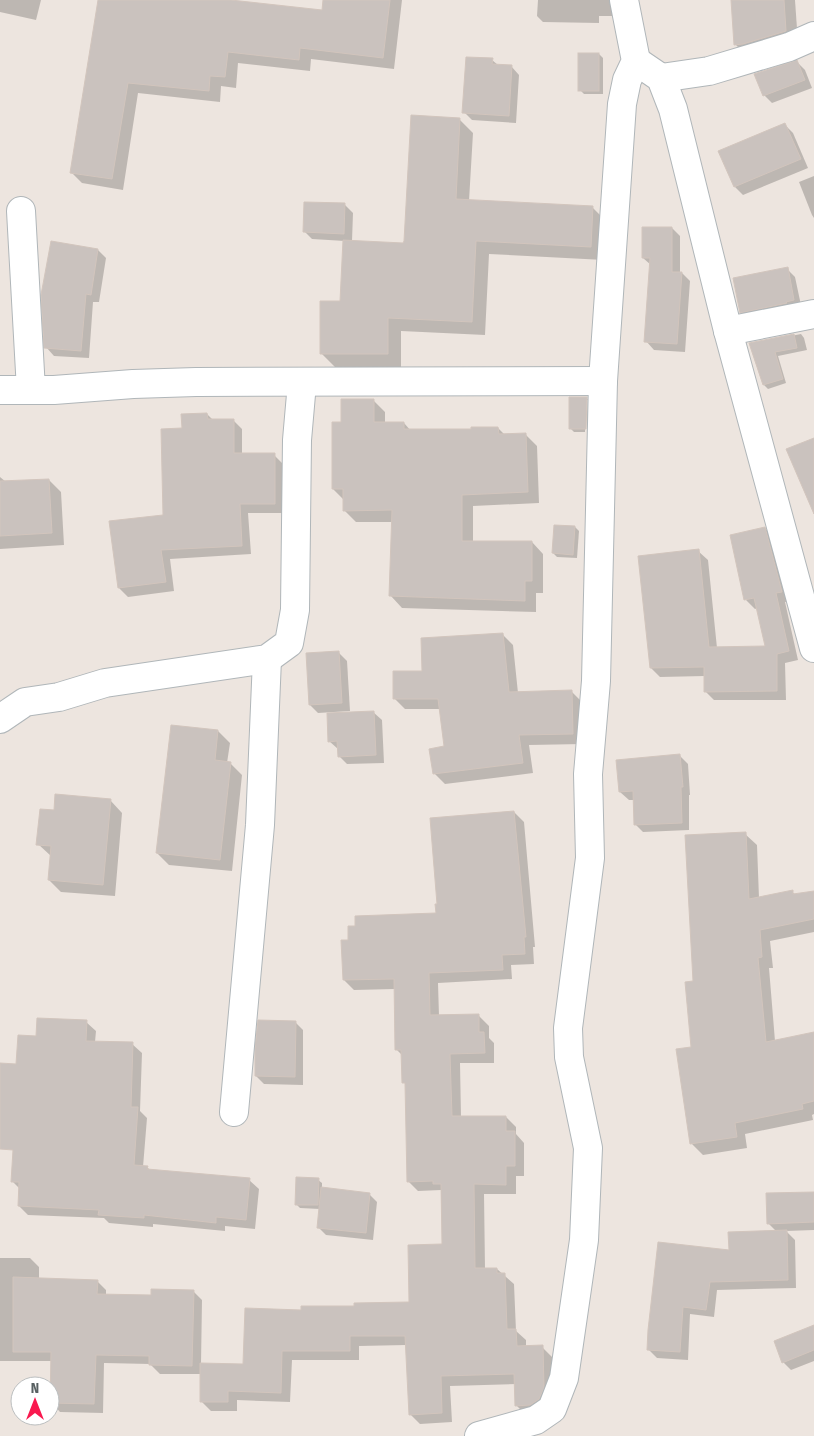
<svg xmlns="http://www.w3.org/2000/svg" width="814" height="1436" font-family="'Fira Sans Condensed',sans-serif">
<rect width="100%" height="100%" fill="#ede5df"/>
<g fill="#0003">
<path d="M 0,0 L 41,0 L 36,20 L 0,12 Z"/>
<path d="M 99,0 L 219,0 L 323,11 L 324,0 L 402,0 L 394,69 L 311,59 L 310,71 L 238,63 L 236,88 L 221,86 L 220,102 L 138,93 L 123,190 L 82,183 L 71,172 Z"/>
<path d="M 538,0 L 616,0 L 616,16 L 599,16 L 599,23 L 543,22 L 537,16 Z"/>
<path d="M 733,0 L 795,0 L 798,43 L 747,56 L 735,44 Z"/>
<path d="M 599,54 L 603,58 L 603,94 L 584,94 L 580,90 Z"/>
<path d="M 492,60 L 498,65 L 511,66 L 519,75 L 516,123 L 472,120 L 464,112 Z"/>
<path d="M 797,62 L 805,70 L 812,88 L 772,103 L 764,95 Z"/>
<path d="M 459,119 L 473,133 L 469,201 L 592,207 L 606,221 L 604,260 L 489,254 L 485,335 L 401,331 L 401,367 L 335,367 L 321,353 L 341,302 L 345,241 L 312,239 L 304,231 L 345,205 L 353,213 L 352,241 L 403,245 Z"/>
<path d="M 785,125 L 793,133 L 808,168 L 743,195 L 735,187 L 720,151 Z"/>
<path d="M 814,176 L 814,218 L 812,215 L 799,182 Z"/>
<path d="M 672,228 L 680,236 L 680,273 L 682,273 L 690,281 L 685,352 L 654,350 L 646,341 L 651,265 L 643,258 Z"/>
<path d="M 52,242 L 98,250 L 106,258 L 99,302 L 93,302 L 89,358 L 54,356 L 46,347 Z"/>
<path d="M 787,269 L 795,277 L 802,310 L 749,320 L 741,312 Z"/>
<path d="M 801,334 L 804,338 L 807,350 L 778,356 L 786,383 L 768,389 L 764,385 L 750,344 Z"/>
<path d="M 586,398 L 590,402 L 590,432 L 587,432 L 588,400 L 586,400 L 585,432 L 574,432 L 570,428 Z"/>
<path d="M 373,400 L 385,412 L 385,423 L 404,423 L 411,431 L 473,431 L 498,428 L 505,435 L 525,434 L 537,446 L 539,503 L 473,506 L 473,542 L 532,542 L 543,554 L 543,593 L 536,593 L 536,612 L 402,608 L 391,596 L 393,522 L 356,522 L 344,510 L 344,500 L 333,489 L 342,423 Z"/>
<path d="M 207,414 L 213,420 L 233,420 L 242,429 L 242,455 L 274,455 L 283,464 L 284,513 L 248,513 L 251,554 L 170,559 L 174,591 L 128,597 L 119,588 L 165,516 L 183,430 Z"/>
<path d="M 0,477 L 6,482 L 49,480 L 61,492 L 64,545 L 0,549 Z"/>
<path d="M 575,527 L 579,531 L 577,558 L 557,557 L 553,553 Z"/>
<path d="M 765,528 L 774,538 L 790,601 L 785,602 L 798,660 L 785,663 L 786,700 L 714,700 L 705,691 L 705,676 L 660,677 L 651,668 L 698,551 L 708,560 L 717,648 L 767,647 L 758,608 L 755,609 L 746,600 L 731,536 Z"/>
<path d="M 502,634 L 513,645 L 518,693 L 571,691 L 582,702 L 583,744 L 529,745 L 533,773 L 445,784 L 434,773 L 445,747 L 440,709 L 405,709 L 394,698 L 423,672 Z"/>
<path d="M 338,652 L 347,661 L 350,711 L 318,713 L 310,705 Z"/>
<path d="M 373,712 L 382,720 L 384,763 L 347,764 L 339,756 L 338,749 L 329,741 Z"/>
<path d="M 218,731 L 230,743 L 227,763 L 230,763 L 242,775 L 232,871 L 169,865 L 157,853 Z"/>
<path d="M 680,756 L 688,764 L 690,795 L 689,795 L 689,830 L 643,832 L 635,824 L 634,800 L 629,800 L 620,792 L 617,761 Z"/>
<path d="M 110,800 L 122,813 L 115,896 L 61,892 L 49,880 L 51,856 L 38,844 L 55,812 Z"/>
<path d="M 514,812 L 524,822 L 535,947 L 533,947 L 534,964 L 511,965 L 512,979 L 438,983 L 439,1016 L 479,1016 L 489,1026 L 489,1038 L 494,1043 L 494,1063 L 460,1063 L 461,1117 L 506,1117 L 516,1127 L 516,1134 L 524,1143 L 524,1176 L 516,1176 L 516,1194 L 484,1194 L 485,1269 L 497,1269 L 514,1284 L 516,1331 L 526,1340 L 526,1347 L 542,1347 L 552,1357 L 553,1398 L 526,1415 L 516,1405 L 516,1384 L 450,1386 L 452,1422 L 420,1424 L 410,1414 L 406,1345 L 359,1346 L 359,1360 L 292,1360 L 290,1402 L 237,1400 L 237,1411 L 211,1411 L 201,1401 L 201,1374 L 160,1374 L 150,1364 L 104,1363 L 103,1413 L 60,1412 L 51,1402 L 52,1361 L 0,1361 L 0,1258 L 30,1258 L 39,1267 L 39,1279 L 97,1281 L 106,1290 L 106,1295 L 152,1296 L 193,1291 L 202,1300 L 201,1364 L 244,1365 L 302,1312 L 410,1304 L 443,1245 L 441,1190 L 418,1191 L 408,1181 L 406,1085 L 404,1082 L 403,1056 L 396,1049 L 395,989 L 354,990 L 344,980 L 349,941 L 437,914 Z"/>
<path d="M 745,834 L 757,845 L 759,898 L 792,892 L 796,895 L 814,892 L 814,932 L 770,941 L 773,968 L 769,968 L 775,1041 L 814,1035 L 814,1114 L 812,1115 L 813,1120 L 745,1134 L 747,1148 L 703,1155 L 692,1144 L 677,1050 L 693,1048 L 694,982 Z"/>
<path d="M 86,1022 L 96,1031 L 95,1042 L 132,1044 L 142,1053 L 140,1111 L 147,1118 L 143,1167 L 147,1167 L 150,1170 L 249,1180 L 259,1189 L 255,1229 L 225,1226 L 225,1231 L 153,1224 L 153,1227 L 109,1223 L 104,1218 L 28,1215 L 19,1206 L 20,1189 L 12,1181 L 15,1136 L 0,1135 L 0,1064 L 17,1066 L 37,1037 Z"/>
<path d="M 295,1022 L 303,1030 L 303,1085 L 264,1084 L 256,1076 Z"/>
<path d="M 318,1180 L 322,1183 L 322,1189 L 369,1194 L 377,1202 L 373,1240 L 326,1235 L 318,1227 L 320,1209 L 300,1208 L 296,1204 Z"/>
<path d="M 814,1193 L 814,1230 L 786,1231 L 795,1240 L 796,1288 L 717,1290 L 714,1317 L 690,1314 L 688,1360 L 657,1358 L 649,1350 L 649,1330 L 730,1252 L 777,1232 L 768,1223 Z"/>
<path d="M 814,1327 L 814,1361 L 791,1370 L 783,1362 Z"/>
</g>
<g fill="#cac2be" stroke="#d2c5bd">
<path d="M 98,0 L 231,0 L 322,10 L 323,0 L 390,0 L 383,58 L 300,48 L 299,60 L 228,52 L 225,77 L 210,76 L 209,91 L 128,83 L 112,179 L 70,173 Z"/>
<path d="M 731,0 L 784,0 L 786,31 L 743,44 L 734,45 Z"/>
<rect x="578" y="53" width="21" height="38"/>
<path d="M 466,57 L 493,58 L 492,64 L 512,65 L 509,116 L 462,113 Z"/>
<path d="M 797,60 L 805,80 L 763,96 L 754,74 Z"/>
<path d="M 411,115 L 460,118 L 456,199 L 593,206 L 591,247 L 476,241 L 472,322 L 388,318 L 388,354 L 320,354 L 320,301 L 340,301 L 343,240 L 403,243 L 404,241 Z"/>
<path d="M 785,123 L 801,159 L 734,187 L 718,151 Z"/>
<path d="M 304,202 L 345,203 L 344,234 L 303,232 Z"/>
<path d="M 642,227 L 672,227 L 672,272 L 682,272 L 677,344 L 644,342 L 650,258 L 642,258 Z"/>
<path d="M 51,241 L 98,249 L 91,295 L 86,294 L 81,351 L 44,348 L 41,295 Z"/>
<path d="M 788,267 L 794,300 L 786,302 L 787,303 L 740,313 L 733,278 Z"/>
<path d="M 794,334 L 797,348 L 775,352 L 783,379 L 763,385 L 749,343 Z"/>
<path d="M 569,397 L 587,397 L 586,429 L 569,429 Z"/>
<path d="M 341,399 L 374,399 L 374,422 L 404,422 L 404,429 L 471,429 L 471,427 L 498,427 L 499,434 L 526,433 L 528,492 L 462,495 L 462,541 L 532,541 L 532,581 L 525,581 L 525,601 L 389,596 L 392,510 L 343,511 L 343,489 L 332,489 L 332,422 L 341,422 Z"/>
<path d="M 207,413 L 208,419 L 234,419 L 234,453 L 275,453 L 275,504 L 240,504 L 242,546 L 161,550 L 166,582 L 118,588 L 109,521 L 163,515 L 161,429 L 182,428 L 181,414 Z"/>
<path d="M 814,438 L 814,514 L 786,449 Z"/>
<path d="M 49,479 L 52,533 L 0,536 L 0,481 Z"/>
<path d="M 554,525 L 575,526 L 573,555 L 552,553 Z"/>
<path d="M 765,527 L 782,592 L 776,593 L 789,651 L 777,654 L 777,691 L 704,692 L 704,667 L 650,668 L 638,556 L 699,549 L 709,647 L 765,646 L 754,598 L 744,600 L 730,535 Z"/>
<path d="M 503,633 L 509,692 L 572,690 L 573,734 L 519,735 L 523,763 L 433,774 L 429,749 L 444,746 L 438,699 L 393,699 L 393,671 L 422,671 L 421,638 Z"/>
<path d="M 339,651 L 342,703 L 309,705 L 306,653 Z"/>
<path d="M 374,711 L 376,755 L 338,757 L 337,741 L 328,742 L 327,713 Z"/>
<path d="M 171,725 L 218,730 L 215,760 L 231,762 L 220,860 L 156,853 Z"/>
<path d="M 680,754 L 683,787 L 681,787 L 682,823 L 634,825 L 633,791 L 619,792 L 616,760 Z"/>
<path d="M 55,794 L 111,799 L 103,885 L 48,880 L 51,846 L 36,845 L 40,809 L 54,810 Z"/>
<path d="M 514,811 L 526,937 L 524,937 L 525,954 L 502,955 L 503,970 L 429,973 L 430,1015 L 479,1014 L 479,1032 L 484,1032 L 485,1053 L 450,1054 L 452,1116 L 506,1116 L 506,1131 L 515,1131 L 515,1166 L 506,1166 L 506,1185 L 474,1184 L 475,1268 L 497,1268 L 497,1273 L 505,1273 L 507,1329 L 516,1329 L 517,1346 L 543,1345 L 544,1388 L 539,1399 L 530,1405 L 515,1406 L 514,1374 L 441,1376 L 442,1413 L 409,1415 L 405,1336 L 350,1336 L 350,1351 L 282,1351 L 281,1393 L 228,1391 L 228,1402 L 200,1402 L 200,1363 L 243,1364 L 245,1308 L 301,1310 L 301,1306 L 354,1306 L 354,1303 L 409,1302 L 408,1245 L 442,1244 L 441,1184 L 433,1184 L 433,1181 L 407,1182 L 405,1083 L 402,1083 L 401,1050 L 395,1050 L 394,979 L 343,980 L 341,940 L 348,940 L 348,926 L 355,926 L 355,916 L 436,913 L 435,904 L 437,904 L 430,818 Z"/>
<path d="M 746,832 L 749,899 L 793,890 L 793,894 L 814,891 L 814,919 L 760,930 L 762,957 L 758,958 L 766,1042 L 814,1032 L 814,1101 L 802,1104 L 803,1109 L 735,1123 L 737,1137 L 690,1144 L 676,1049 L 691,1047 L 685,982 L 693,981 L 685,835 Z"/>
<path d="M 37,1018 L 87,1020 L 86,1041 L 133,1042 L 131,1107 L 138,1107 L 134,1165 L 148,1166 L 147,1169 L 250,1178 L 246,1220 L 216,1217 L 216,1223 L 144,1215 L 144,1218 L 98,1215 L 99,1210 L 18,1206 L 19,1182 L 11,1182 L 13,1150 L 0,1149 L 0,1063 L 16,1064 L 18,1035 L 36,1036 Z"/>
<path d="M 258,1020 L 296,1021 L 295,1077 L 255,1076 L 255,1049 Z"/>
<path d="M 296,1177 L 319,1178 L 318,1205 L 295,1205 Z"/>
<path d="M 321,1187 L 370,1193 L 366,1233 L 317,1228 Z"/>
<path d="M 814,1192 L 814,1222 L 767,1224 L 766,1193 Z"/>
<path d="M 787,1230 L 788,1280 L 710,1282 L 706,1310 L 683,1307 L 680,1352 L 647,1350 L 648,1330 L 658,1242 L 729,1250 L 728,1232 Z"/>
<path d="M 13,1277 L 98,1280 L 97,1294 L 151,1295 L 151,1289 L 194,1290 L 192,1366 L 149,1365 L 149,1356 L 96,1355 L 94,1404 L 50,1403 L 51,1352 L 13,1352 Z"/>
<path d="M 814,1325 L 814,1350 L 782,1363 L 774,1341 Z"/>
</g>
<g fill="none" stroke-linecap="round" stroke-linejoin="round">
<g stroke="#b0b6b9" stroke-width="30">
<g id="minor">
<path d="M 636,61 L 661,78 L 673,109 L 728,331 L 814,648"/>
<path d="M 661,78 L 709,71 L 789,47 L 814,36"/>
<path d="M 21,211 L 31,390"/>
<path d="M 728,331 L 814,314"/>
<path d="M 0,390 L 54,390 L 133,384 L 196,382 L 603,381"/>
<path d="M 0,719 L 25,702 L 59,697 L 105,683 L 267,659 L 289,643 L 295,610 L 297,440 L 302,383"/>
<path d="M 234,1112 L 260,825 L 267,659"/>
<path d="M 479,1436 L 536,1420 L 552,1409 L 564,1378 L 584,1240 L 588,1148 L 569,1057 L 568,1028 L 590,858 L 588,774 L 596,681 L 603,381 L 622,104 L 627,80 L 636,61 L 624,0"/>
</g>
</g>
<use href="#minor" stroke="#fff" stroke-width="28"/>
</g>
<g transform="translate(35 1401)"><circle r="24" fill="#ffffff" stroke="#bcbfc0"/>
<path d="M0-4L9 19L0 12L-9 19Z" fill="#f9194f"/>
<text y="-8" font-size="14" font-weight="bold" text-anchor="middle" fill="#586062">N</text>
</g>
</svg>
